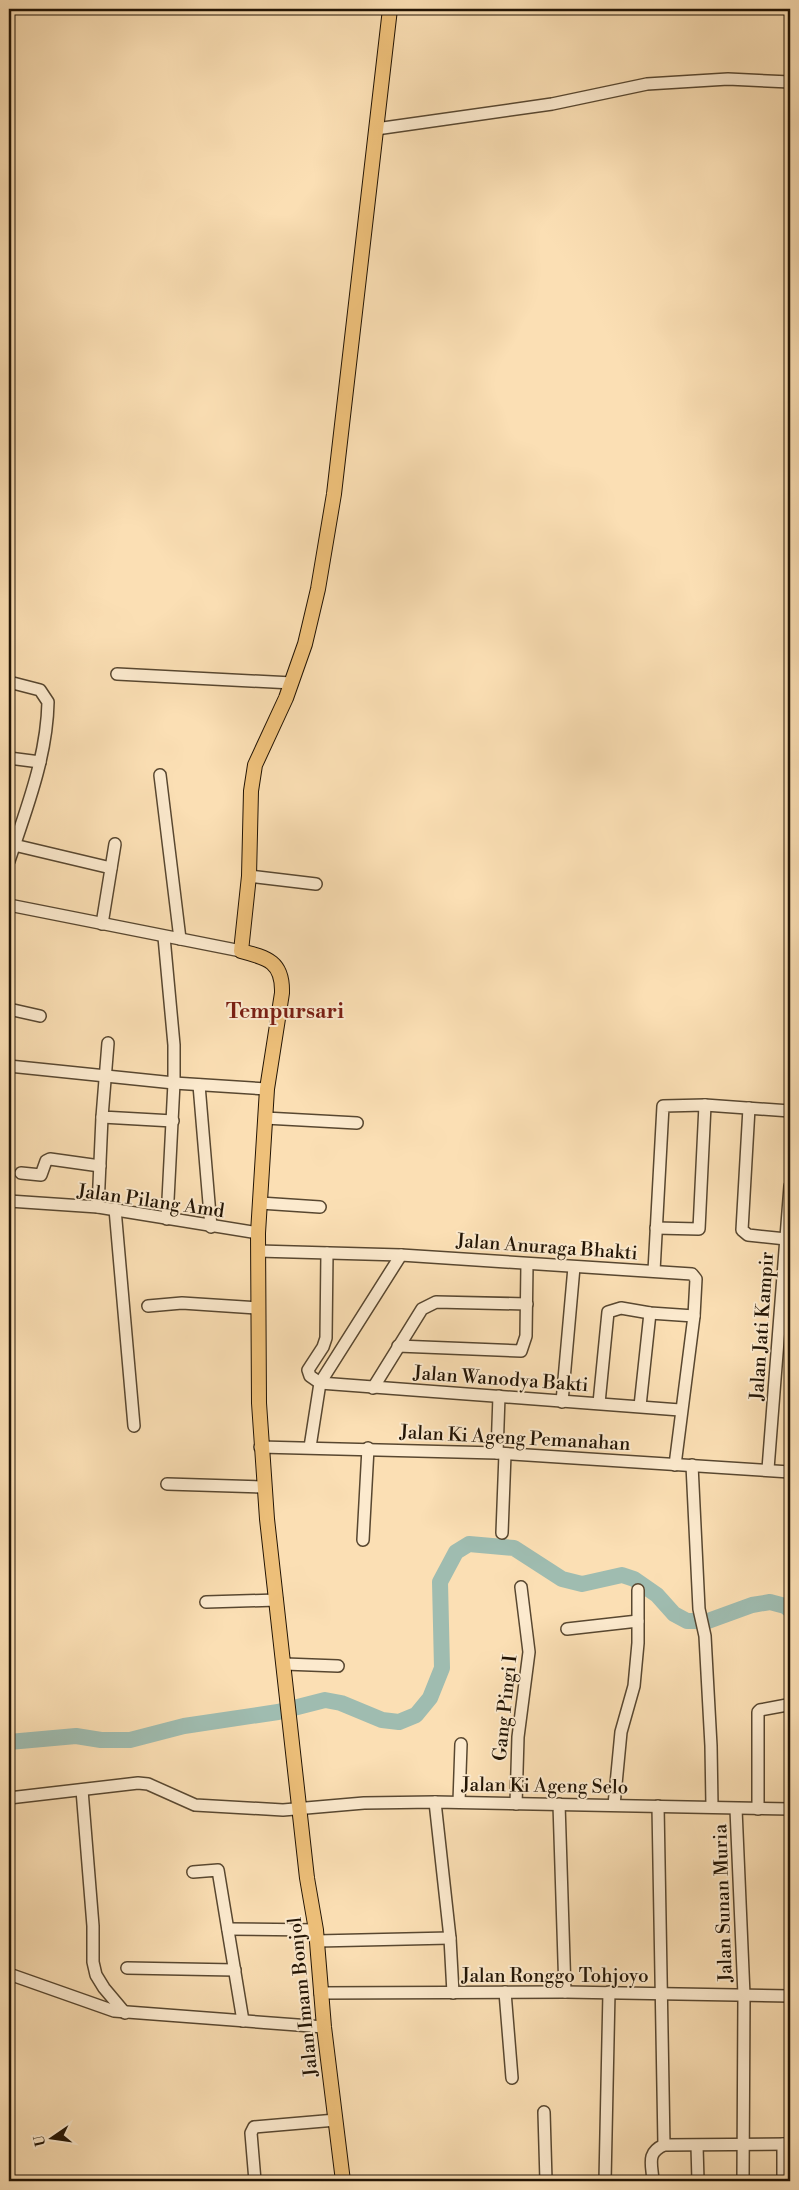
<svg xmlns="http://www.w3.org/2000/svg" width="799" height="2190" font-family="'Libre Bodoni',serif">
<rect width="100%" height="100%" fill="#fbdfb4"/>
<filter id="stains"><feTurbulence type="fractalNoise" baseFrequency=".004" numOctaves="4"/><feColorMatrix values="0 0 0 0 .2 0 0 0 0 .09 0 0 0 0 .02 0 0 0 .5 -.17"/></filter>
<radialGradient id="worn" r=".72"><stop offset=".6" stop-color="#630" stop-opacity="0"/><stop offset="1" stop-color="#630" stop-opacity=".3"/></radialGradient>
<g fill="none" stroke-linecap="round" stroke-linejoin="round">
<path stroke="#9fbcb0" stroke-width="16" d="M 9,1742 L 76,1736 L 101,1740 L 130,1740 L 184,1726 L 278,1712 L 325,1700 L 341,1703 L 382,1720 L 399,1722 L 416,1715 L 430,1698 L 442,1668 L 440,1582 L 456,1552 L 469,1544 L 514,1548 L 562,1579 L 582,1584 L 622,1575 L 634,1579 L 657,1595 L 674,1614 L 687,1621 L 708,1621 L 752,1605 L 770,1602 L 785,1606 L 790,1610"/>
<g stroke="#584730" stroke-width="14">
<g id="minor">
<path d="M 376,129 L 552,104 L 647,84 L 728,79 L 790,82"/>
<path d="M 117,674 L 292,683"/>
<path d="M 9,682 L 40,690 L 48,702 C 47,757 26,810 9,861"/>
<path d="M 9,758 L 40,762"/>
<path d="M 160,775 L 180,939"/>
<path d="M 14,845 L 111,868"/>
<path d="M 249,876 L 316,884"/>
<path d="M 9,905 L 241,951"/>
<path d="M 102,924 L 115,844"/>
<path d="M 164,937 L 174,1045 L 174,1083 L 167,1219"/>
<path d="M 9,1009 L 40,1016"/>
<path d="M 108,1043 L 102,1117 L 173,1121"/>
<path d="M 9,1066 L 174,1083 L 267,1089"/>
<path d="M 199,1085 L 211,1227"/>
<path d="M 749,1108 L 742,1230 L 748,1235 L 786,1239"/>
<path d="M 265,1118 L 357,1123"/>
<path d="M 21,1173 L 41,1175 L 46,1161 L 50,1159 L 100,1166"/>
<path d="M 9,1201 L 98,1207 L 258,1233"/>
<path d="M 260,1203 L 320,1207"/>
<path d="M 98,1207 L 102,1117"/>
<path d="M 115,1209 L 134,1426"/>
<path d="M 656,1228 L 699,1229 L 705,1105"/>
<path d="M 258,1251 L 401,1255 L 692,1274 L 696,1279 L 694,1316 L 675,1465"/>
<path d="M 327,1253 L 326,1338 L 323,1347 L 308,1370 L 310,1376 L 320,1383 L 680,1410"/>
<path d="M 654,1271 L 663,1106 L 705,1105 L 790,1111"/>
<path d="M 148,1306 L 182,1303 L 258,1308"/>
<path d="M 398,1346 L 521,1351 L 526,1336 L 527,1264"/>
<path d="M 373,1388 L 422,1309 L 436,1302 L 527,1304"/>
<path d="M 562,1402 L 574,1267"/>
<path d="M 599,1403 L 608,1312 L 621,1308 L 650,1313 L 694,1316"/>
<path d="M 640,1406 L 650,1313"/>
<path d="M 260,1447 L 497,1453 L 790,1472"/>
<path d="M 310,1447 L 320,1383 L 401,1255"/>
<path d="M 497,1453 L 499,1396"/>
<path d="M 692,1465 L 699,1609 L 705,1636 L 711,1746 L 712,1806"/>
<path d="M 768,1469 L 790,1186"/>
<path d="M 167,1484 L 264,1487"/>
<path d="M 502,1533 L 505,1454"/>
<path d="M 363,1540 L 368,1448"/>
<path d="M 206,1602 L 277,1600"/>
<path d="M 567,1629 L 638,1621"/>
<path d="M 285,1664 L 338,1666"/>
<path d="M 82,1790 L 93,1926 L 93,1962 L 96,1975 L 104,1988 L 125,2013"/>
<path d="M 9,1798 L 138,1783 L 148,1784 L 195,1805 L 283,1810 L 364,1803 L 435,1802 L 790,1809"/>
<path d="M 435,1802 L 450,1938 L 453,1993"/>
<path d="M 459,1802 L 461,1744"/>
<path d="M 516,1804 L 518,1737 L 529,1652 L 521,1587"/>
<path d="M 559,1804 L 565,1992"/>
<path d="M 614,1805 L 621,1732 L 634,1686 L 638,1643 L 638,1590"/>
<path d="M 658,1806 L 664,2145"/>
<path d="M 736,1809 L 744,1995 L 743,2181"/>
<path d="M 758,1809 L 758,1712 L 760,1710 L 787,1705"/>
<path d="M 193,1872 L 218,1870 L 243,2021"/>
<path d="M 228,1929 L 316,1930"/>
<path d="M 317,1941 L 450,1938"/>
<path d="M 127,1968 L 235,1970"/>
<path d="M 9,1974 L 114,2011 L 324,2027"/>
<path d="M 505,1992 L 512,2078"/>
<path d="M 320,1993 L 565,1992 L 790,1996"/>
<path d="M 544,2112 L 546,2181"/>
<path d="M 697,2146 L 698,2181"/>
<path d="M 255,2181 L 251,2133 L 254,2127 L 336,2120"/>
<path d="M 605,2181 L 609,1992"/>
<path d="M 653,2181 C 652,2164 646,2153 664,2145 L 790,2144"/>
<path d="M 783,2181 L 783,2144"/>
</g>
</g>
<g stroke="#221404" stroke-width="16">
<path id="major" d="M 343,2181 L 324,2027 L 316,1930 L 307,1878 L 267,1519 L 259,1403 L 258,1233 L 267,1089 L 282,993 C 283,962 268,958 241,951 L 249,876 L 251,791 L 255,765 L 286,698 L 305,644 L 318,589 L 334,494 L 390,9"/>
</g>
<use href="#minor" stroke="#fceace" stroke-width="11"/>
<use href="#major" stroke="#eec07a" stroke-width="14"/>
</g>
<g text-anchor="middle" dominant-baseline="central" stroke-width="4" stroke-linejoin="round" paint-order="stroke">
<g font-size="19" fill="#221404" stroke="#fceace">
<text transform="translate(151 1201) rotate(8)">Jalan Pilang Amd</text>
<text transform="translate(547 1247) rotate(4)">Jalan Anuraga Bhakti</text>
<text transform="translate(762 1326) rotate(-86)">Jalan Jati Kampir</text>
<text transform="translate(501 1379) rotate(4)">Jalan Wanodya Bakti</text>
<text transform="translate(515 1438) rotate(3)">Jalan Ki Ageng Pemanahan</text>
<text transform="translate(505 1708) rotate(-84)">Gang Pingi I</text>
<text transform="translate(545 1786) rotate(1)">Jalan Ki Ageng Selo</text>
<text transform="translate(723 1903) rotate(-92)">Jalan Sunan Muria</text>
<text x="555" y="1976">Jalan Ronggo Tohjoyo</text>
<text transform="translate(303 1997) rotate(-96)">Jalan Imam Bonjol</text>
</g>
<g font-size="21" font-weight="bold" fill="#7a1f14" stroke="#fceace">
<text x="285" y="1012">Tempursari</text>
</g>
</g>
<rect width="799" height="2190" fill="none" stroke="#fbdfb4" stroke-width="30"/>
<rect x="10" y="10" width="779" height="2170" fill="none" stroke="#221404" stroke-width="2.5"/>
<rect x="15" y="15" width="769" height="2160" fill="none" stroke="#221404"/>
<g transform="translate(52 2138) rotate(257)" stroke="#fceace" stroke-width="4" paint-order="stroke">
<path d="M0-4L9 19L0 12L-9 19Z" fill="#221404"/>
<text y="-8" font-size="14" font-weight="bold" text-anchor="middle" fill="#221404">U</text>
</g>
<rect width="100%" height="100%" filter="url(#stains)"/>
<rect width="100%" height="100%" fill="url(#worn)"/>
</svg>
